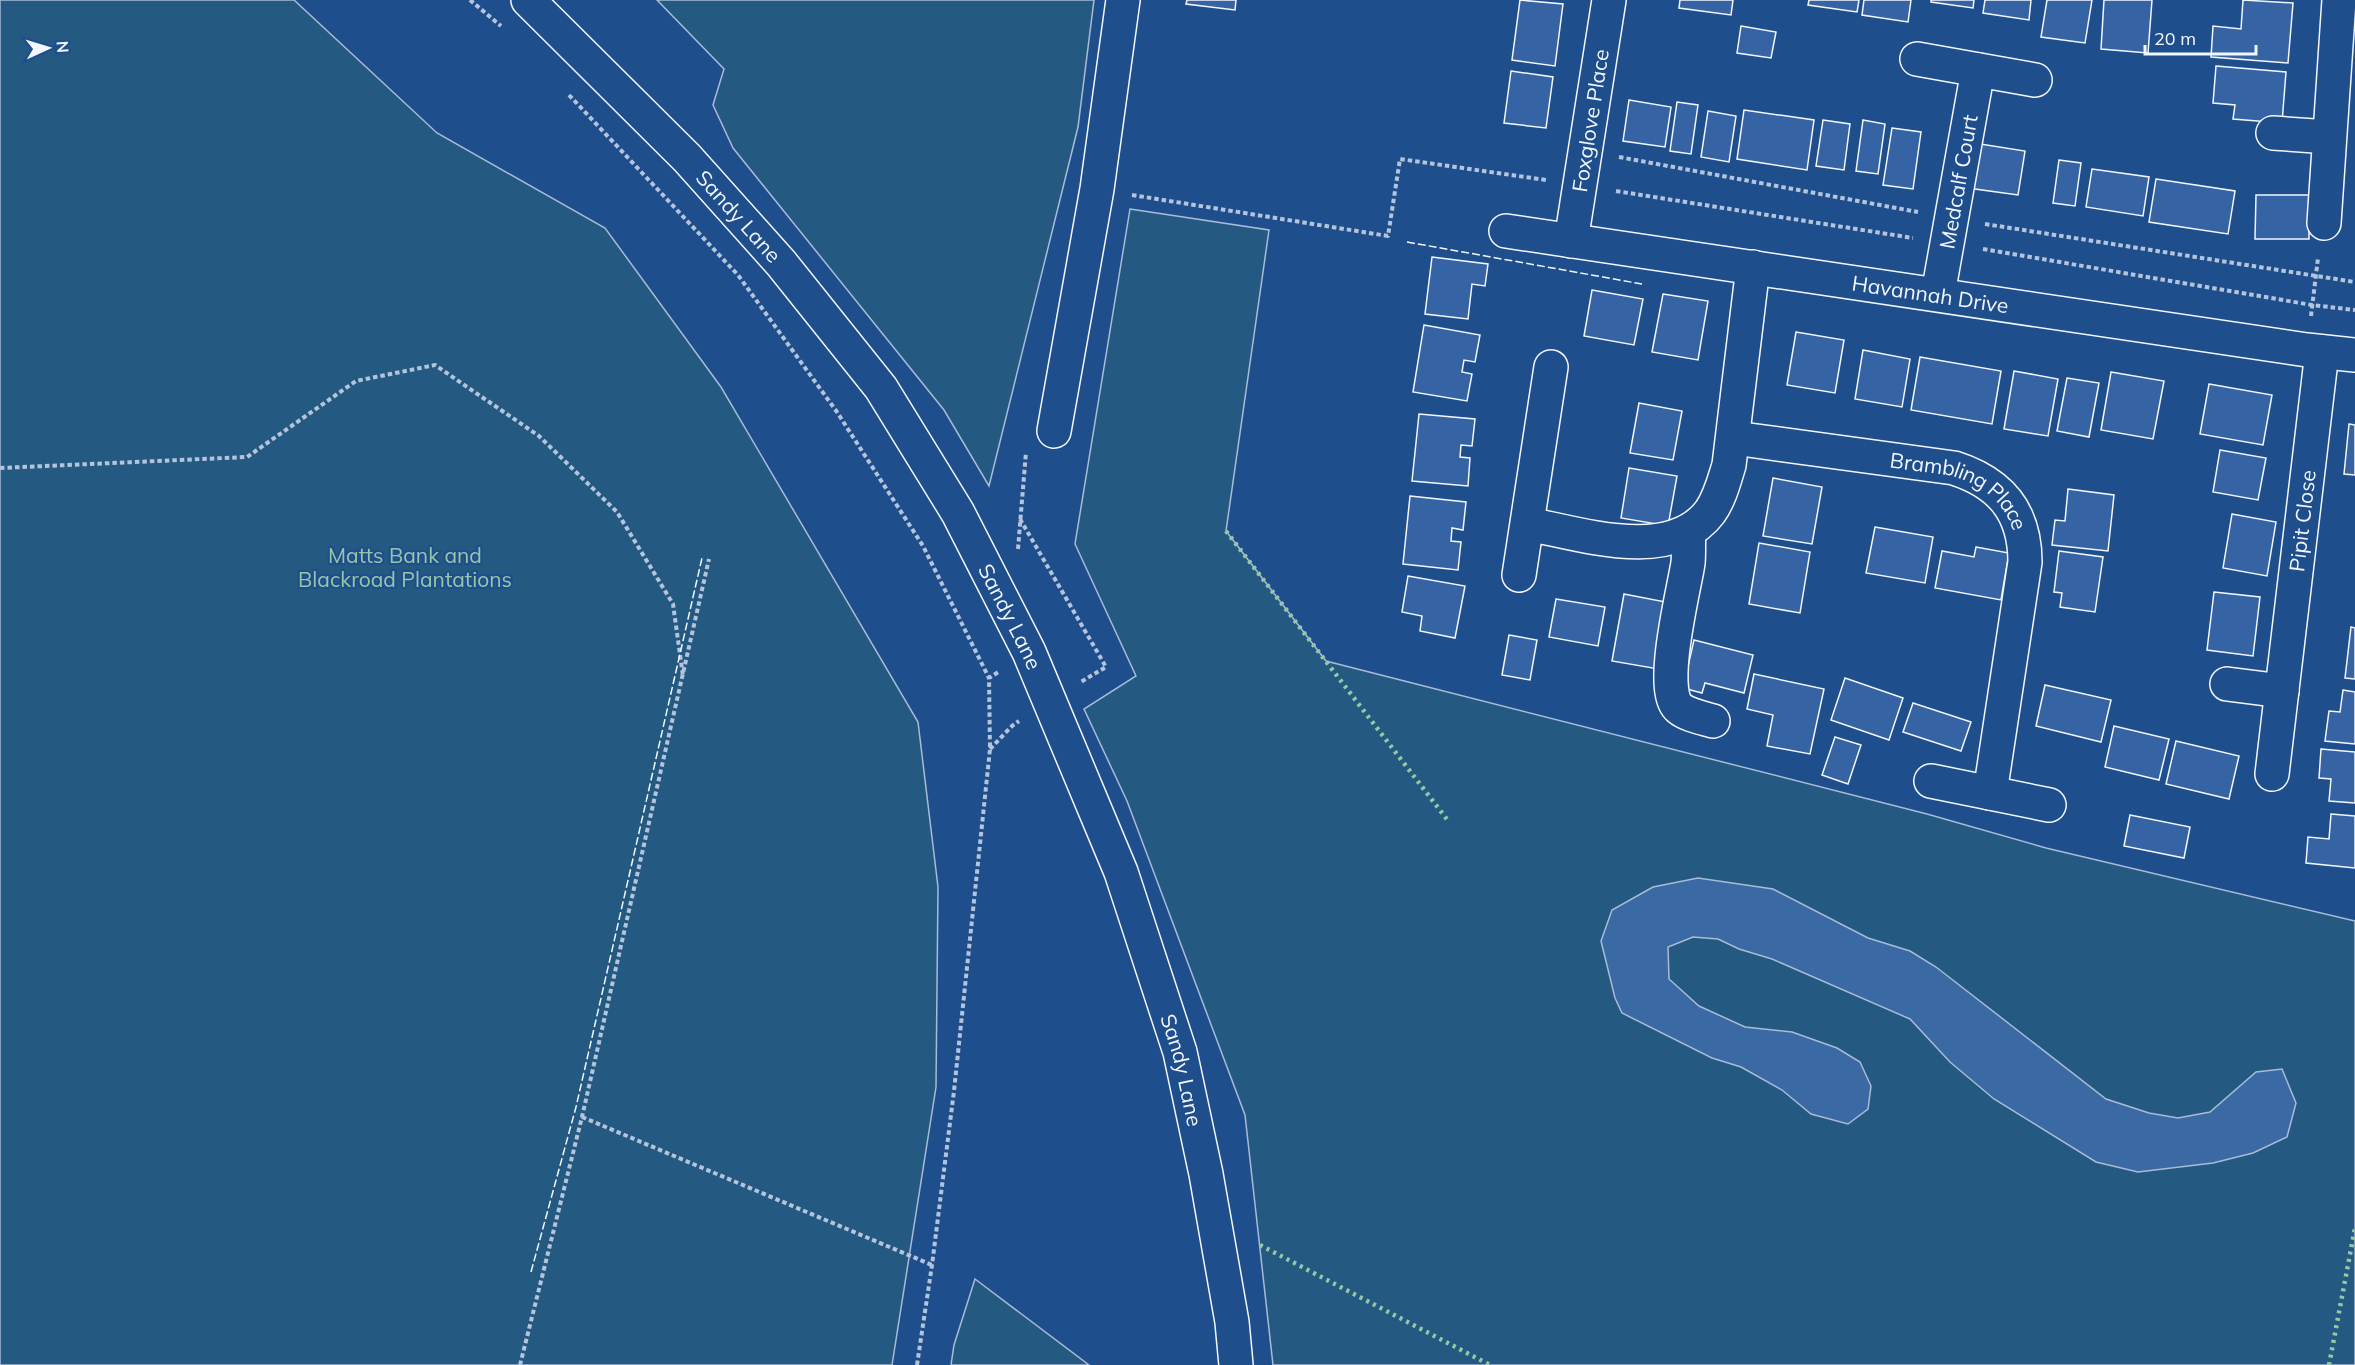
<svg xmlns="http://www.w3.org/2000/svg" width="2355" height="1365" font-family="Mulish,sans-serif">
<rect width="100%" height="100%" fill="#1f4e8c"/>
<g fill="#245a82" stroke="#a8bbd7" stroke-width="1.5">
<path d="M 0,0 L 294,0 L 437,133 L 605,228 L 721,387 L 918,722 L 938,887 L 936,1087 L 892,1365 L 0,1365 Z"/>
<path d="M 657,0 L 1094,0 L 1078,127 L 989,486 L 944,410 L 733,148 L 713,105 L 724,69 Z"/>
<path d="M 1130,209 L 1269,230 L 1226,531 L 1326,661 L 1927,814 L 2046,848 L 2355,921 L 2355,1365 L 1273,1365 L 1245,1115 L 1127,801 L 1084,709 L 1136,676 L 1075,544 Z"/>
<path d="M 975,1279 L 1089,1365 L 951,1365 L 954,1345 Z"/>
</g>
<path fill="#3b69a3" stroke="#a8bbd7" stroke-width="1.5" d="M 1698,878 L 1773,889 L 1868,938 L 1910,951 L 1936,967 L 2106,1099 L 2149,1113 L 2178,1118 L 2210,1112 L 2256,1072 L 2282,1069 L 2296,1103 L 2287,1137 L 2253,1153 L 2213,1163 L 2138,1172 L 2096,1162 L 1994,1099 L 1950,1062 L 1910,1019 L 1772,959 L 1739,949 L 1718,939 L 1693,937 L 1668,947 L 1669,979 L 1699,1006 L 1745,1027 L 1792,1032 L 1837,1048 L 1860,1062 L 1871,1086 L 1868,1109 L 1848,1124 L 1811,1114 L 1782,1090 L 1741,1067 L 1712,1058 L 1622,1013 L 1615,998 L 1601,941 L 1612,910 L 1653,887 Z"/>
<g fill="#3563a3" stroke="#f2f6ff" stroke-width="1.5">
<path d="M 1187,0 L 1236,0 L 1235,10 L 1186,4 Z"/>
<path d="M 1520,0 L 1563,4 L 1555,66 L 1512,60 Z"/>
<path d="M 1680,0 L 1733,0 L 1731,15 L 1679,8 Z"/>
<path d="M 1809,0 L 1859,0 L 1857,12 L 1808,5 Z"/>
<path d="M 1864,0 L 1911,0 L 1908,22 L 1862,15 Z"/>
<path d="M 1931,0 L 1974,0 L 1973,8 L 1931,2 Z"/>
<path d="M 1985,0 L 2031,0 L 2029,20 L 1983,13 Z"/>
<path d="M 2047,0 L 2092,0 L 2085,43 L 2041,37 Z"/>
<path d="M 2104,0 L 2152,0 L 2148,53 L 2101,49 Z"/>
<path d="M 2243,0 L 2293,3 L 2288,63 L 2211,57 L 2213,26 L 2241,29 Z"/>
<path d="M 1741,26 L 1776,32 L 1771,58 L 1737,53 Z"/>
<path d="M 2216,66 L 2286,72 L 2282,123 L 2233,119 L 2235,105 L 2213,103 Z"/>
<path d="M 1511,71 L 1553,77 L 1546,128 L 1504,123 Z"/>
<path d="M 1629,100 L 1671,107 L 1665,147 L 1623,141 Z"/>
<path d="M 1677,102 L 1698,105 L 1691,154 L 1670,151 Z"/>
<path d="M 1744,110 L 1814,120 L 1807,170 L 1737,159 Z"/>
<path d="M 1708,111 L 1736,116 L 1729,162 L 1701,157 Z"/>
<path d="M 1823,120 L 1850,124 L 1844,170 L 1816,166 Z"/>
<path d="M 1863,120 L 1885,124 L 1878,174 L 1856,171 Z"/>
<path d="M 1892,128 L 1921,132 L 1913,189 L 1883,185 Z"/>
<path d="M 1974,143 L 2025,151 L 2018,195 L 1968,188 Z"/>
<path d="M 2059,160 L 2081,163 L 2075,206 L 2053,203 Z"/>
<path d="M 2092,169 L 2149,177 L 2143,216 L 2086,207 Z"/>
<path d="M 2156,179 L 2235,191 L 2228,234 L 2149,222 Z"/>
<path d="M 2256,195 L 2309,195 L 2309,239 L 2255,239 Z"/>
<path d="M 1432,257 L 1488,264 L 1485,286 L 1472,284 L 1468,319 L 1425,314 Z"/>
<path d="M 1592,290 L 1643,299 L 1634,345 L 1584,336 Z"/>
<path d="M 1663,294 L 1708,301 L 1698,360 L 1652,352 Z"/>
<path d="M 1424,325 L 1480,335 L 1475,362 L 1464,360 L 1462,372 L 1472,374 L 1467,401 L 1413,392 Z"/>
<path d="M 1796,332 L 1844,340 L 1835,393 L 1787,385 Z"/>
<path d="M 1863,350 L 1910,359 L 1902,407 L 1855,399 Z"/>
<path d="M 1920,357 L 2001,371 L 1992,424 L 1911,410 Z"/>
<path d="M 2014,371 L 2058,379 L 2048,436 L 2004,429 Z"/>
<path d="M 2111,372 L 2164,381 L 2153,439 L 2101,430 Z"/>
<path d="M 2067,378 L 2099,383 L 2089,437 L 2057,431 Z"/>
<path d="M 2209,384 L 2272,395 L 2263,445 L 2200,434 Z"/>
<path d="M 1639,403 L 1682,411 L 1673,460 L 1630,453 Z"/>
<path d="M 1419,414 L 1475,419 L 1472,446 L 1461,445 L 1460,457 L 1470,458 L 1468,486 L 1412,481 Z"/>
<path d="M 2349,424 L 2355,425 L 2355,475 L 2344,474 Z"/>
<path d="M 2220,450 L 2266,458 L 2258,500 L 2213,492 Z"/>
<path d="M 1629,468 L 1677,476 L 1668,526 L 1621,518 Z"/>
<path d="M 1773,478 L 1822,487 L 1812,544 L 1763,536 Z"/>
<path d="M 2068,489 L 2114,495 L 2108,551 L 2052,545 L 2055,520 L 2065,521 Z"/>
<path d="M 1410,496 L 1466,502 L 1463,530 L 1452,528 L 1451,541 L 1461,542 L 1458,570 L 1403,564 Z"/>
<path d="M 2232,514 L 2276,522 L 2267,576 L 2223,568 Z"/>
<path d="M 1875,527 L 1933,537 L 1925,583 L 1866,573 Z"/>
<path d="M 1759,543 L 1810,552 L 1800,613 L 1749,604 Z"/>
<path d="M 1976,547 L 2009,553 L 2001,600 L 1935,588 L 1942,551 L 1974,557 Z"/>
<path d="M 2059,551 L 2103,557 L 2095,612 L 2060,607 L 2062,593 L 2054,592 Z"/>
<path d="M 1408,576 L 1465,586 L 1455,638 L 1420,631 L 1422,616 L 1402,612 Z"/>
<path d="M 2214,592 L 2260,597 L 2253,656 L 2207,650 Z"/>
<path d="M 1624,594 L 1676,604 L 1664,670 L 1612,661 Z"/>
<path d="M 1556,599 L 1605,607 L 1598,646 L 1549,637 Z"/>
<path d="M 2351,627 L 2355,628 L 2355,679 L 2345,678 Z"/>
<path d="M 1509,635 L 1537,640 L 1530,680 L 1502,675 Z"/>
<path d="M 1694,640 L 1753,655 L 1744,693 L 1705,683 L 1702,693 L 1683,688 Z"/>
<path d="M 1754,674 L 1824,689 L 1810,754 L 1767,746 L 1773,715 L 1747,709 Z"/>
<path d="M 1845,678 L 1903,698 L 1889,740 L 1831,720 Z"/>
<path d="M 2045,685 L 2111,700 L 2101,742 L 2036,726 Z"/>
<path d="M 2343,690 L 2355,692 L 2355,744 L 2325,741 L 2329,711 L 2340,712 Z"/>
<path d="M 1913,703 L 1971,722 L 1961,751 L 1903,732 Z"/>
<path d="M 2114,726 L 2169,739 L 2159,780 L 2105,767 Z"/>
<path d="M 1835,737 L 1861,745 L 1848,784 L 1822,775 Z"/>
<path d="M 2176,741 L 2239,756 L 2229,799 L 2166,784 Z"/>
<path d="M 2321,749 L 2355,752 L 2355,803 L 2329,801 L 2331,779 L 2319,778 Z"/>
<path d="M 2331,814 L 2355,816 L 2355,868 L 2306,863 L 2308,837 L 2329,839 Z"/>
<path d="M 2130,815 L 2190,827 L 2184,858 L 2124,846 Z"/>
</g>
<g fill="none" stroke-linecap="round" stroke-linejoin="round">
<g stroke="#f2f6ff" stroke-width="36">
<g id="minor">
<path d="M 1917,59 L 2035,80"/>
<path d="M 2273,133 L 2329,137"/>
<path d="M 2324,223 L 2339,0"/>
<path id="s1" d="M 1506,231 L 2307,350 L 2355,355"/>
<path id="s2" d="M 1571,241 L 1609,0"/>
<path id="s3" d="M 1938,294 L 1978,70"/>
<path d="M 1054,431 L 1097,189 L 1123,0"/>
<path id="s4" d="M 1734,438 L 1954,468 C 2001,483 2025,512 2025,562 L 1990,793"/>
<path d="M 1528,524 C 1581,534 1671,564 1710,512 C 1720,498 1724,481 1729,465 L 1753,267"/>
<path d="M 1689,531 C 1688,542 1689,553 1688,563 C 1684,590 1658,690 1679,708 C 1687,715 1703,718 1713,721"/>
<path d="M 1519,575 L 1551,367"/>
<path d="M 2227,684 L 2282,691"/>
<path id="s5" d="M 2272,774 L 2322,352"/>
<path d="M 1931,781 L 2049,805"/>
</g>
</g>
<g stroke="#f2f6ff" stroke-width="36">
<g id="major">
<path id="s6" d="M 528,0 L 687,158 L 781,263 L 881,388 L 958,513 L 1029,652 L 1121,872 L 1180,1052 L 1206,1174 L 1232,1322 L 1236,1365"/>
</g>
</g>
<g stroke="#b3c4dc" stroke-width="4" stroke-dasharray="4.5 3" stroke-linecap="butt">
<path d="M 470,0 L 501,26"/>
<path d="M 569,95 L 738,275 L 837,412 L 923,546 L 989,678"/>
<path d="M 1619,157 L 1918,212"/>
<path d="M 1616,191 L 1913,238"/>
<path d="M 1132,195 L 1388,236 L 1400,159 L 1546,180"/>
<path d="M 1985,224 L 2355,282"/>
<path d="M 1983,249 L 2312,305 L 2355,310"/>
<path d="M 2311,316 L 2318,258"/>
<path d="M 0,468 L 247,457 L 356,381 L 435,365 L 539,436 L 617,512 L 673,604 L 683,676"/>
<path d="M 1020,519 L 1106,667 L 1079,683"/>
<path d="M 1018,549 L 1026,452"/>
<path d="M 990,749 L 1012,726 L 1019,721"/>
<path d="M 582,1117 L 932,1265"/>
<path d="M 520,1365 L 582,1117 L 709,559"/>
<path d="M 917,1365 L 932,1265 L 954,1091 L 990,749 L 989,678 L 1000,671"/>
</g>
<use href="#minor" stroke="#1f4e8c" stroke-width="33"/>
<use href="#major" stroke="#1f4e8c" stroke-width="33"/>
<g stroke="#97c8a6" stroke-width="4.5" stroke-dasharray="3 4.5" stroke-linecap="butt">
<path d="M 1226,531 L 1449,822"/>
<path d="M 1260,1245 L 1490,1365"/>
<path d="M 2329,1365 L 2355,1228"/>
</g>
<g stroke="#f2f6ff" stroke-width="1.5" stroke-dasharray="8 3" stroke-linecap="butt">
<path d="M 1407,242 L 1642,284"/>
<path d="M 531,1272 L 576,1107 L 702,558"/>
</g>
</g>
<g text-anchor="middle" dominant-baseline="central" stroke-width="4.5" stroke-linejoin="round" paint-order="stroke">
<g font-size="21" fill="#f2f6ff" stroke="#1f4e8c">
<text stroke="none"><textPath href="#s2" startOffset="122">Foxglove Place</textPath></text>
<text stroke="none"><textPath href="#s3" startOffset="114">Medcalf Court</textPath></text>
<text stroke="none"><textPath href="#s6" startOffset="302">Sandy Lane</textPath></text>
<text stroke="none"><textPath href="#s1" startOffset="429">Havannah Drive</textPath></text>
<text stroke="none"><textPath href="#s4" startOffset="237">Brambling Place</textPath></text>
<text stroke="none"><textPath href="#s5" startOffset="255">Pipit Close</textPath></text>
<text stroke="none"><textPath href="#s6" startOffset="788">Sandy Lane</textPath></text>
<text stroke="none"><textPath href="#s6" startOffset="1274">Sandy Lane</textPath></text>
</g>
<g font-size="21" fill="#97c8a6" stroke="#1f4e8c">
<text x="405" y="555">Matts Bank and<tspan x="405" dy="24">Blackroad Plantations</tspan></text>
</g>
</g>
<g transform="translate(48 48) rotate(86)" stroke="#1f4e8c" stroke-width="4.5" paint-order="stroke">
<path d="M0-4.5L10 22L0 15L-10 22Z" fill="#f2f6ff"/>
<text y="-9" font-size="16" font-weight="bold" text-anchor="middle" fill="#f2f6ff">N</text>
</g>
<path d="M2145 45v9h111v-9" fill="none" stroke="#f2f6ff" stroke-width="3"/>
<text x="2154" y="45" font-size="18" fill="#f2f6ff" stroke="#1f4e8c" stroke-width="4.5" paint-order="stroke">20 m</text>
</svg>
